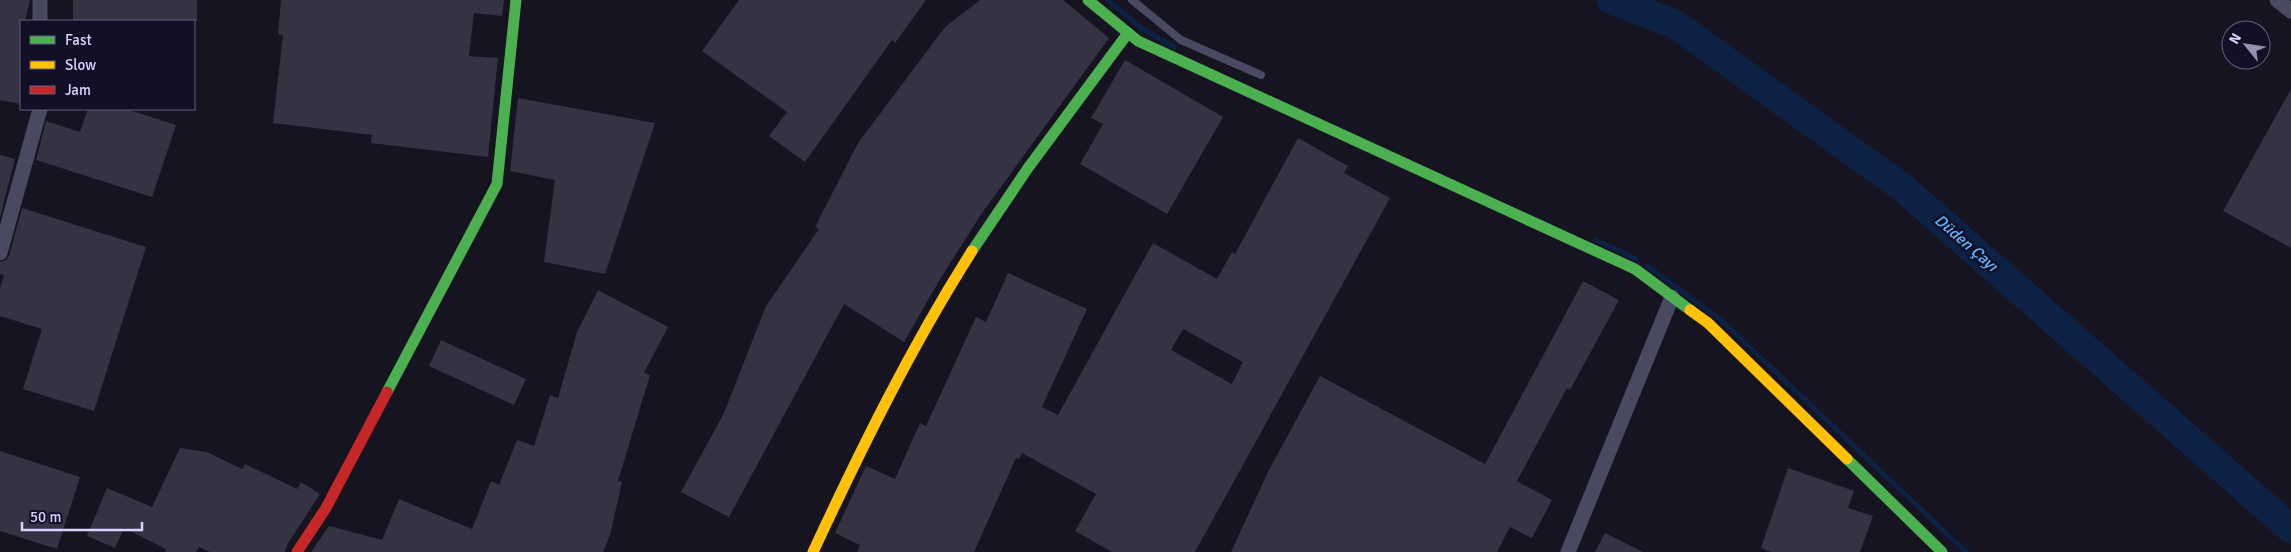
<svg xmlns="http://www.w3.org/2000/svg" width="2291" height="552" font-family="Signika,sans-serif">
<rect width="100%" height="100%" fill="#161421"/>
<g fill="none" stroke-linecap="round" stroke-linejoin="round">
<g stroke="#0d2144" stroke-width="5">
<path d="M 1108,0 L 1141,28 L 1174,47"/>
<path d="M 1596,240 L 1636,259"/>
<path d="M 1647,266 L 1721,320 L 1966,552"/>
</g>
<path stroke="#0d2144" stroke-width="29" d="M 1611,0 L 1675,24 L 1903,188 L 2291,529"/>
</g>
<g fill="#343243" fill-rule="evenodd">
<path d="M 0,0 L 30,0 L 25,21 L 21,21 L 21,104 L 0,100 Z"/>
<rect x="73" y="0" width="124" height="21"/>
<path d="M 281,0 L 504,0 L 502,16 L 474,13 L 469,56 L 498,58 L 488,157 L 371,143 L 372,135 L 273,123 L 283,35 L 278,34 Z"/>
<path d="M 739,0 L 926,0 L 895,43 L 892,40 L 805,162 L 769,136 L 787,112 L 702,51 Z"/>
<path d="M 980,0 L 1063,0 L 1109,38 L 980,216 L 939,281 L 904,342 L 844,304 L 729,517 L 681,492 L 724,413 L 766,306 L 819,229 L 815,227 L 858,143 L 945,27 Z"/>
<path d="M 1125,60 L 1223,117 L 1167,214 L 1080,164 L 1103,124 L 1091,118 Z"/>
<path d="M 2291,89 L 2291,248 L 2223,211 Z"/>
<path d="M 518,98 L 655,123 L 605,274 L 544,262 L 555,180 L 510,171 Z"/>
<path d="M 88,109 L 126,109 L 176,125 L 152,197 L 36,160 L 46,121 L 80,132 Z"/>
<path d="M 1298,138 L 1348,166 L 1344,173 L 1390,198 L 1195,552 L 1112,552 L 1075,531 L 1096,494 L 1022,453 L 1019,459 L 1016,458 L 974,552 L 857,552 L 860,545 L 835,533 L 866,466 L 895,479 L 920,423 L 926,426 L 976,317 L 986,322 L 1008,273 L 1087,309 L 1042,407 L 1058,415 L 1153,243 L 1217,279 L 1232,252 L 1235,254 ZM 1183,329 L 1243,362 L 1232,384 L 1171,350 Z"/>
<path d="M 0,155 L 15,159 L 4,202 L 1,202 L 4,203 L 0,218 Z"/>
<path d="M 22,208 L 146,247 L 94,411 L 23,389 L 42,329 L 0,316 L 0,288 L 4,275 L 0,274 L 0,262 L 6,260 L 9,256 Z"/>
<path d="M 1583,281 L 1619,300 L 1570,390 L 1567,388 L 1517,481 L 1552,500 L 1532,538 L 1510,527 L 1497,552 L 1231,552 L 1268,472 L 1320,376 L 1485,464 Z"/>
<path d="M 598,290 L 668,327 L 644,373 L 650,375 L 618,481 L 622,482 L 610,535 L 603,552 L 311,552 L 329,526 L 382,540 L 399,499 L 472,529 L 491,481 L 499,485 L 517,440 L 534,446 L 550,395 L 558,398 L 577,332 Z"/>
<path d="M 441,340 L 526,379 L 514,405 L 429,366 Z"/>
<path d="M 180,448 L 207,452 L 242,469 L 245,464 L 297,489 L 301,482 L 320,494 L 287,545 L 285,552 L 210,552 L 199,547 L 196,552 L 165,552 L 166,549 L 124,528 L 115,548 L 87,536 L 107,488 L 152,507 Z"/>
<path d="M 0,451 L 80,477 L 57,549 L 0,531 Z"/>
<path d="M 1788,468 L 1854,491 L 1848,508 L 1873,516 L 1860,552 L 1771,552 L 1761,548 Z"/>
<path d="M 1605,533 L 1643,552 L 1595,552 Z"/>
</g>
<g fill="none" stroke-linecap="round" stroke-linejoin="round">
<path stroke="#4a4962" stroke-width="8" d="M 1132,0 L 1181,40 L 1261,75"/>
<g stroke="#4a4962" stroke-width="15">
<path d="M 2277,0 L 2291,11"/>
<path d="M 40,21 L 40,0"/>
<path d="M 0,253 L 40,109"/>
<path d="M 1568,552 L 1672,297"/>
</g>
<g stroke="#4caf50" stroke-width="11">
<path d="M 1088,0 L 1138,41 L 1635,269 L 1690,310"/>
<path d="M 972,251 L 1028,168 L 1128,33"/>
<path d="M 387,392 L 497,184 L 516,0"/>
<path d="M 1847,459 L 1942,552"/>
</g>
<g stroke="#ffc107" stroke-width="11">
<path d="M 1690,310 L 1708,323 L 1847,459"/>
<path d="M 813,552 C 861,449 911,347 972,251"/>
</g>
<path stroke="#c62828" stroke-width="11" d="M 297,552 L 326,508 L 387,392"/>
</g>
<g text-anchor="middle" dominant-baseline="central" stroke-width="5" stroke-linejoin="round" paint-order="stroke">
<g font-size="16" font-style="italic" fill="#62b6ff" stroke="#130f26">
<text transform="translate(1966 243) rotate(41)">Düden Çayı</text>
</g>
</g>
<rect x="20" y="20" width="175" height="90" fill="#130f26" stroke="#625e7d"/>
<rect x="30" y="36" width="25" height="8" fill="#4caf50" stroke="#625e7d"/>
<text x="65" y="45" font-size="15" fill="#d9d4ff">Fast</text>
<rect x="30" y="61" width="25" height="8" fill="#ffc107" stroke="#625e7d"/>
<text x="65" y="70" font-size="15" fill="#d9d4ff">Slow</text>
<rect x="30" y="86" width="25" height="8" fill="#c62828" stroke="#625e7d"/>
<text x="65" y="95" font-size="15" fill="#d9d4ff">Jam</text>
<g transform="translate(2246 45) rotate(300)"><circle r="24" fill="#130f26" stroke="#625e7d"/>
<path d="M0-4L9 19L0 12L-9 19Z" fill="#9591b1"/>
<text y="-8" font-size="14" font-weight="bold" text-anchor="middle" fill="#d9d4ff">N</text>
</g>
<path d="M22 522v8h120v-8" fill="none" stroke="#d9d4ff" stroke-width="2.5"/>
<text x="30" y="522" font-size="15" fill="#d9d4ff" stroke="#130f26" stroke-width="4" paint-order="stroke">50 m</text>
</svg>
